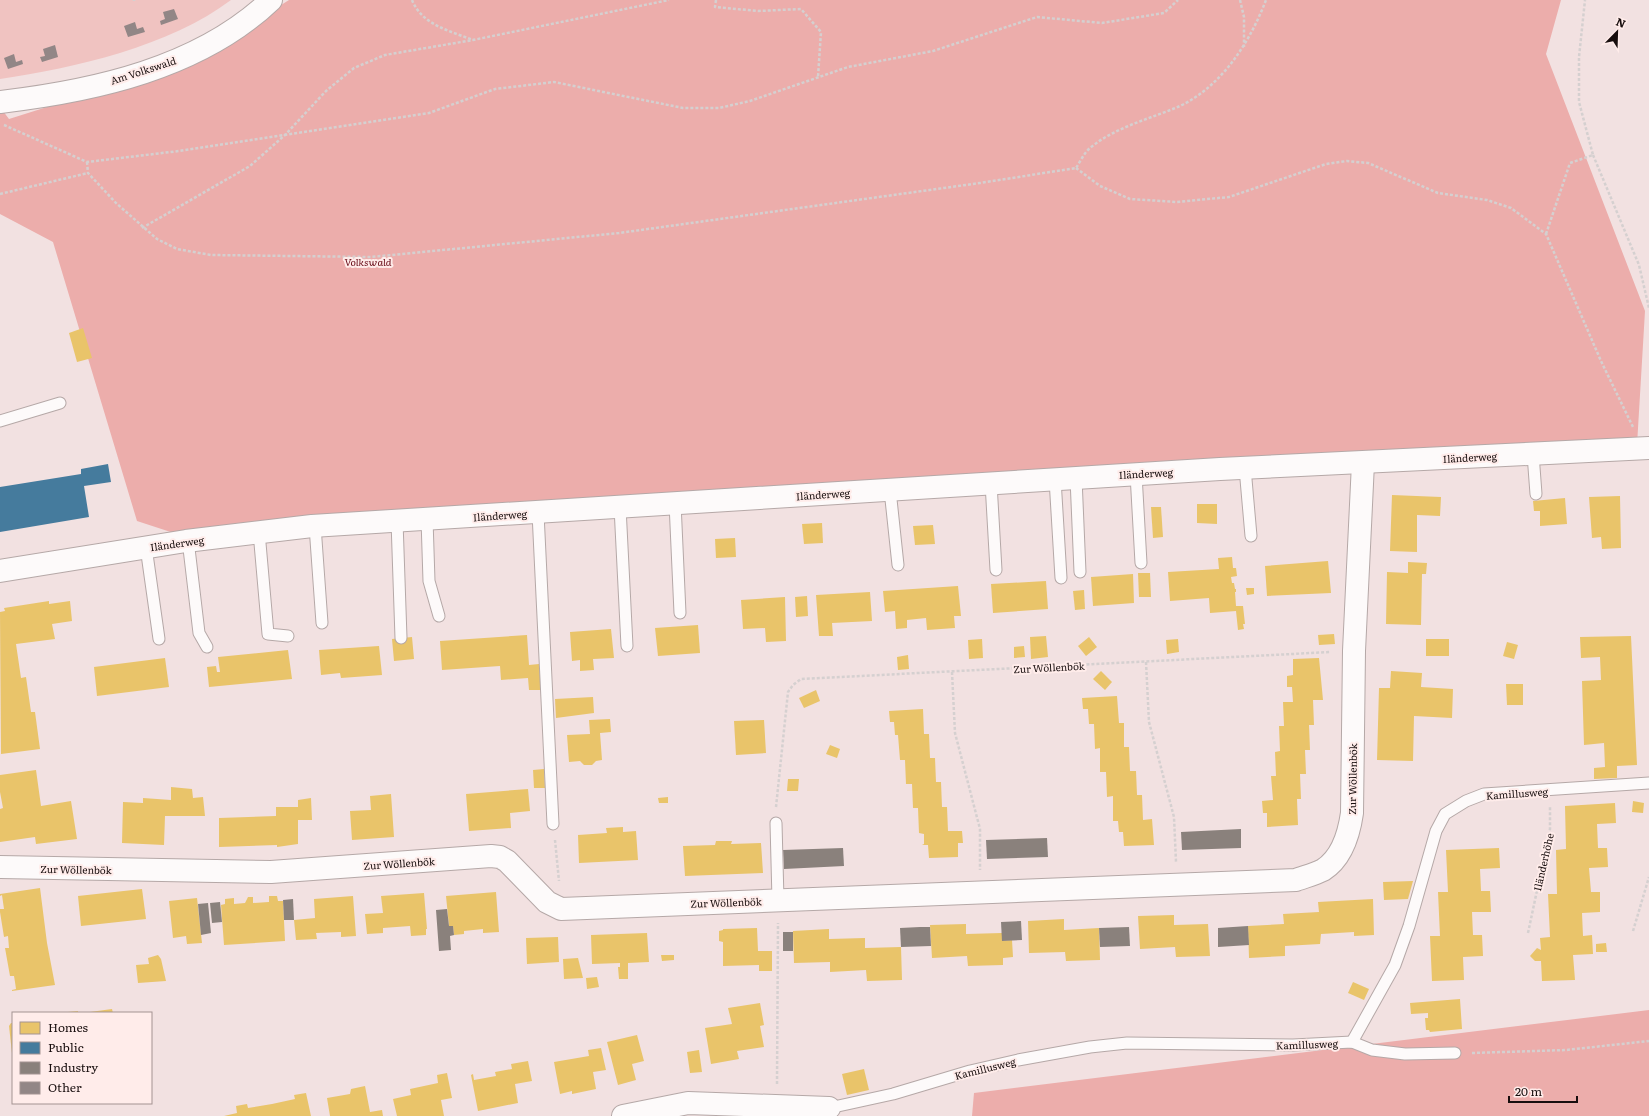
<svg xmlns="http://www.w3.org/2000/svg" width="1649" height="1116" font-family="Literata,serif">
<rect width="100%" height="100%" fill="#f2e1e1"/>
<path fill="#f0c3c1" d="M 0,0 L 231,0 C 170,46 75,68 0,79 Z"/>
<g fill="#ecadab">
<path d="M 289,0 L 1561,0 L 1546,54 L 1645,311 L 1637,445 L 186,537 L 137,521 L 53,242 L 0,214 L 0,107 L 9,119 L 193,61 Z"/>
<path d="M 1649,1010 L 1649,1116 L 972,1116 L 974,1093 Z"/>
</g>
<g fill="#e9c46a">
<path d="M 83,328 L 92,358 L 77,362 L 69,333 Z"/>
<path d="M 1392,495 L 1441,497 L 1440,516 L 1417,515 L 1417,552 L 1390,551 Z"/>
<path d="M 1620,496 L 1621,548 L 1602,549 L 1601,537 L 1592,538 L 1589,497 Z"/>
<path d="M 1565,498 L 1567,524 L 1540,526 L 1540,511 L 1534,511 L 1533,501 Z"/>
<path d="M 1197,504 L 1217,504 L 1217,524 L 1197,523 Z"/>
<path d="M 1151,507 L 1161,507 L 1163,537 L 1153,538 Z"/>
<path d="M 822,523 L 823,543 L 804,544 L 802,524 Z"/>
<path d="M 933,525 L 935,544 L 915,545 L 913,526 Z"/>
<path d="M 735,538 L 736,557 L 716,558 L 715,539 Z"/>
<path d="M 1232,557 L 1233,568 L 1236,568 L 1237,576 L 1231,577 L 1232,583 L 1234,583 L 1235,589 L 1236,589 L 1236,592 L 1235,592 L 1236,606 L 1243,606 L 1245,624 L 1243,624 L 1244,629 L 1238,630 L 1236,611 L 1210,613 L 1209,598 L 1170,601 L 1168,572 L 1219,569 L 1218,558 Z"/>
<path d="M 1328,561 L 1331,593 L 1267,596 L 1265,566 Z"/>
<path d="M 1408,562 L 1427,563 L 1426,574 L 1422,574 L 1421,625 L 1386,624 L 1387,572 L 1408,573 Z"/>
<path d="M 1138,573 L 1150,573 L 1151,597 L 1139,597 Z"/>
<path d="M 1133,574 L 1134,603 L 1093,606 L 1091,577 Z"/>
<path d="M 1046,581 L 1048,609 L 993,613 L 991,584 Z"/>
<path d="M 958,586 L 961,616 L 954,616 L 955,628 L 927,630 L 926,618 L 907,620 L 907,628 L 896,629 L 895,611 L 885,612 L 883,591 Z"/>
<path d="M 1246,588 L 1254,588 L 1254,594 L 1247,595 Z"/>
<path d="M 1084,590 L 1085,609 L 1075,610 L 1073,591 Z"/>
<path d="M 870,592 L 872,621 L 832,623 L 833,636 L 819,636 L 816,595 Z"/>
<path d="M 807,596 L 808,616 L 796,617 L 795,597 Z"/>
<path d="M 785,597 L 786,641 L 766,642 L 765,628 L 743,629 L 741,600 Z"/>
<path d="M 49,601 L 49,604 L 70,601 L 72,621 L 52,624 L 55,639 L 16,644 L 21,678 L 26,677 L 31,712 L 35,712 L 40,749 L 1,754 L 0,612 L 5,611 L 4,608 Z"/>
<path d="M 698,625 L 700,653 L 658,656 L 655,628 Z"/>
<path d="M 611,629 L 614,658 L 593,659 L 594,670 L 580,671 L 580,660 L 572,661 L 570,632 Z"/>
<path d="M 1334,634 L 1335,644 L 1319,645 L 1318,635 Z"/>
<path d="M 527,635 L 529,665 L 539,664 L 541,690 L 529,690 L 528,678 L 501,680 L 500,666 L 442,670 L 440,641 Z"/>
<path d="M 1046,636 L 1048,657 L 1031,659 L 1030,637 Z"/>
<path d="M 1631,636 L 1637,765 L 1617,766 L 1617,778 L 1594,779 L 1594,768 L 1605,767 L 1604,743 L 1584,745 L 1582,681 L 1601,680 L 1600,657 L 1581,658 L 1580,637 Z"/>
<path d="M 412,637 L 414,659 L 394,661 L 392,639 Z"/>
<path d="M 1089,637 L 1097,647 L 1086,656 L 1078,646 Z"/>
<path d="M 982,639 L 983,658 L 969,659 L 968,640 Z"/>
<path d="M 1178,639 L 1179,652 L 1167,654 L 1166,640 Z"/>
<rect x="1426" y="639" width="23" height="17"/>
<path d="M 1507,642 L 1518,645 L 1514,659 L 1503,656 Z"/>
<path d="M 379,646 L 382,675 L 341,678 L 340,673 L 321,675 L 319,650 Z"/>
<path d="M 1024,646 L 1025,657 L 1014,658 L 1014,647 Z"/>
<path d="M 288,650 L 292,679 L 209,687 L 207,667 L 216,666 L 217,672 L 220,672 L 218,657 Z"/>
<path d="M 908,655 L 909,669 L 898,670 L 897,657 Z"/>
<path d="M 165,658 L 169,687 L 97,696 L 94,667 Z"/>
<path d="M 1319,658 L 1323,700 L 1313,700 L 1314,725 L 1309,725 L 1310,750 L 1305,750 L 1306,774 L 1300,774 L 1301,799 L 1297,799 L 1298,825 L 1267,827 L 1267,813 L 1263,813 L 1262,801 L 1273,800 L 1271,776 L 1276,776 L 1275,752 L 1280,751 L 1279,726 L 1284,726 L 1283,702 L 1293,702 L 1292,687 L 1287,687 L 1287,676 L 1293,675 L 1293,659 Z"/>
<path d="M 1101,671 L 1112,682 L 1105,690 L 1093,679 Z"/>
<path d="M 1391,671 L 1422,673 L 1421,687 L 1453,689 L 1452,718 L 1414,716 L 1413,761 L 1377,760 L 1379,688 L 1390,688 Z"/>
<path d="M 1506,684 L 1523,684 L 1523,705 L 1507,705 Z"/>
<path d="M 816,690 L 820,701 L 804,708 L 799,698 Z"/>
<path d="M 1117,696 L 1119,723 L 1124,723 L 1124,747 L 1129,747 L 1130,771 L 1136,771 L 1137,795 L 1142,795 L 1143,820 L 1152,819 L 1154,845 L 1124,846 L 1123,832 L 1119,832 L 1118,821 L 1113,821 L 1113,796 L 1107,797 L 1106,772 L 1100,772 L 1100,748 L 1095,749 L 1094,724 L 1089,724 L 1088,709 L 1083,709 L 1082,698 Z"/>
<path d="M 593,697 L 594,713 L 556,718 L 555,699 Z"/>
<path d="M 923,709 L 924,734 L 929,734 L 930,758 L 935,758 L 936,782 L 941,782 L 942,807 L 947,807 L 948,831 L 962,831 L 963,843 L 958,843 L 958,857 L 929,858 L 928,845 L 922,845 L 924,844 L 924,834 L 919,833 L 918,808 L 913,808 L 912,784 L 906,784 L 905,760 L 900,760 L 898,735 L 895,735 L 894,722 L 890,722 L 889,711 Z"/>
<path d="M 610,719 L 611,732 L 600,733 L 602,760 L 596,761 L 592,765 L 584,765 L 580,761 L 569,762 L 567,735 L 590,734 L 589,720 Z"/>
<path d="M 764,720 L 766,753 L 736,755 L 734,721 Z"/>
<path d="M 830,745 L 840,749 L 837,758 L 826,754 Z"/>
<path d="M 544,769 L 545,788 L 534,788 L 533,770 Z"/>
<path d="M 36,770 L 41,806 L 71,801 L 77,839 L 36,844 L 35,837 L 0,842 L 0,809 L 3,808 L 0,792 L 0,775 Z"/>
<path d="M 788,779 L 799,779 L 798,791 L 787,791 Z"/>
<path d="M 171,787 L 192,789 L 193,798 L 203,797 L 205,816 L 165,816 L 164,845 L 122,843 L 123,802 L 143,803 L 143,798 L 171,800 Z"/>
<path d="M 528,789 L 530,811 L 510,813 L 511,828 L 469,831 L 466,794 Z"/>
<path d="M 391,794 L 394,837 L 352,840 L 350,811 L 371,810 L 370,796 Z"/>
<path d="M 668,797 L 668,803 L 659,803 L 658,798 Z"/>
<path d="M 311,798 L 312,820 L 298,820 L 298,844 L 277,847 L 277,845 L 219,847 L 219,818 L 276,816 L 276,807 L 298,807 L 298,800 Z"/>
<path d="M 1633,801 L 1644,803 L 1643,813 L 1632,812 Z"/>
<path d="M 1615,803 L 1616,823 L 1597,824 L 1598,848 L 1607,848 L 1608,867 L 1589,868 L 1591,892 L 1600,892 L 1600,912 L 1582,913 L 1583,936 L 1592,935 L 1593,954 L 1573,955 L 1575,980 L 1542,981 L 1541,961 L 1535,961 L 1530,956 L 1537,948 L 1541,950 L 1540,938 L 1550,937 L 1548,894 L 1557,894 L 1556,850 L 1566,849 L 1565,806 Z"/>
<path d="M 623,827 L 623,832 L 636,831 L 638,860 L 579,863 L 578,835 L 607,833 L 606,828 Z"/>
<path d="M 716,841 L 732,841 L 731,844 L 761,843 L 763,873 L 685,876 L 683,846 L 715,845 Z"/>
<path d="M 1499,848 L 1500,868 L 1480,869 L 1481,891 L 1490,891 L 1491,912 L 1472,912 L 1473,935 L 1482,935 L 1483,956 L 1463,957 L 1464,980 L 1432,981 L 1430,936 L 1440,936 L 1438,892 L 1448,892 L 1446,850 Z"/>
<path d="M 1413,881 L 1408,899 L 1384,900 L 1383,882 Z"/>
<path d="M 40,888 L 47,943 L 55,985 L 12,991 L 12,990 L 16,989 L 15,982 L 14,976 L 10,976 L 5,948 L 9,948 L 8,936 L 4,937 L 0,912 L 0,909 L 4,909 L 2,895 L 0,896 L 0,894 Z"/>
<path d="M 142,889 L 146,919 L 81,926 L 78,896 Z"/>
<path d="M 496,892 L 499,932 L 483,933 L 483,929 L 464,931 L 464,934 L 454,935 L 453,926 L 449,926 L 446,896 Z"/>
<path d="M 424,893 L 427,929 L 426,929 L 426,935 L 411,936 L 410,926 L 383,928 L 383,933 L 367,934 L 365,914 L 383,913 L 381,896 Z"/>
<path d="M 269,896 L 277,896 L 278,901 L 283,901 L 285,941 L 224,945 L 221,905 L 225,904 L 225,899 L 234,898 L 234,904 L 245,903 L 248,897 L 253,897 L 253,903 L 269,902 Z"/>
<path d="M 353,896 L 356,936 L 341,937 L 341,932 L 316,933 L 317,939 L 296,940 L 294,920 L 315,918 L 314,899 Z"/>
<path d="M 197,898 L 202,943 L 187,944 L 186,936 L 173,938 L 169,901 Z"/>
<path d="M 1373,899 L 1374,935 L 1354,936 L 1354,932 L 1321,934 L 1320,944 L 1285,946 L 1285,956 L 1249,958 L 1248,926 L 1284,924 L 1283,914 L 1319,912 L 1318,902 Z"/>
<path d="M 1174,915 L 1174,925 L 1208,924 L 1210,956 L 1176,957 L 1175,947 L 1140,949 L 1138,916 Z"/>
<path d="M 1064,919 L 1064,930 L 1099,928 L 1100,960 L 1066,961 L 1065,952 L 1029,953 L 1028,921 Z"/>
<path d="M 966,924 L 966,934 L 1002,933 L 1002,941 L 1012,940 L 1013,957 L 1003,958 L 1003,965 L 968,966 L 967,956 L 932,958 L 930,925 Z"/>
<path d="M 757,928 L 758,951 L 772,951 L 772,971 L 759,971 L 759,965 L 723,966 L 723,942 L 719,941 L 719,931 L 723,930 L 723,929 Z"/>
<path d="M 829,929 L 829,939 L 865,938 L 865,948 L 901,947 L 902,980 L 867,981 L 866,970 L 830,972 L 830,962 L 794,963 L 793,931 Z"/>
<path d="M 647,933 L 649,962 L 628,963 L 628,979 L 619,979 L 618,967 L 620,967 L 620,963 L 592,964 L 591,935 Z"/>
<path d="M 558,937 L 559,962 L 527,964 L 526,938 Z"/>
<path d="M 1606,943 L 1607,952 L 1596,952 L 1596,944 Z"/>
<path d="M 158,955 L 161,959 L 166,981 L 138,983 L 136,965 L 149,964 L 148,958 Z"/>
<path d="M 661,955 L 674,955 L 674,960 L 662,961 Z"/>
<path d="M 578,958 L 583,978 L 564,979 L 563,959 Z"/>
<path d="M 597,977 L 599,987 L 587,989 L 586,978 Z"/>
<path d="M 1353,982 L 1369,989 L 1364,1000 L 1348,993 Z"/>
<path d="M 1460,999 L 1462,1029 L 1430,1032 L 1429,1030 L 1426,1030 L 1425,1018 L 1428,1018 L 1428,1013 L 1411,1014 L 1410,1003 Z"/>
<path d="M 760,1003 L 764,1025 L 760,1026 L 764,1047 L 737,1051 L 739,1059 L 711,1064 L 705,1028 L 732,1024 L 728,1008 Z"/>
<path d="M 112,1009 L 113,1013 L 90,1013 L 90,1012 Z"/>
<path d="M 78,1011 L 78,1013 L 68,1013 L 68,1012 Z"/>
<path d="M 11,1023 L 13,1023 L 12,1053 L 9,1026 Z"/>
<path d="M 637,1035 L 644,1061 L 632,1064 L 636,1080 L 618,1085 L 607,1042 Z"/>
<path d="M 601,1048 L 606,1070 L 593,1072 L 596,1089 L 572,1094 L 572,1091 L 560,1094 L 554,1062 L 589,1056 L 588,1050 Z"/>
<path d="M 699,1050 L 702,1072 L 690,1073 L 687,1052 Z"/>
<path d="M 528,1061 L 532,1081 L 515,1084 L 518,1103 L 478,1111 L 471,1075 L 473,1074 L 474,1080 L 496,1076 L 495,1072 L 512,1069 L 511,1064 Z"/>
<path d="M 864,1069 L 869,1090 L 847,1095 L 842,1074 Z"/>
<path d="M 447,1073 L 452,1098 L 441,1100 L 444,1116 L 397,1116 L 393,1099 L 411,1095 L 410,1089 L 438,1083 L 437,1075 Z"/>
<path d="M 365,1086 L 370,1112 L 382,1110 L 383,1116 L 330,1116 L 327,1098 L 350,1094 L 351,1089 Z"/>
<path d="M 306,1093 L 311,1116 L 224,1116 L 237,1113 L 236,1106 L 247,1104 L 248,1108 L 272,1104 L 295,1099 L 294,1095 Z"/>
</g>
<path fill="#457b9d" d="M 108,464 L 111,482 L 84,486 L 89,517 L 0,532 L 0,487 L 81,474 L 81,469 Z"/>
<g fill="#8a817c">
<path d="M 1241,829 L 1241,848 L 1182,850 L 1181,832 Z"/>
<path d="M 1047,838 L 1048,857 L 987,859 L 986,840 Z"/>
<path d="M 843,848 L 844,866 L 784,869 L 783,850 Z"/>
<path d="M 293,899 L 294,920 L 284,920 L 283,900 Z"/>
<path d="M 220,902 L 222,922 L 212,923 L 210,903 Z"/>
<path d="M 208,903 L 211,933 L 201,935 L 198,904 Z"/>
<path d="M 447,909 L 449,926 L 453,926 L 454,935 L 450,936 L 451,950 L 439,951 L 436,910 Z"/>
<path d="M 1021,921 L 1022,940 L 1002,941 L 1001,922 Z"/>
<path d="M 1248,926 L 1249,945 L 1218,947 L 1218,928 Z"/>
<path d="M 920,927 L 930,927 L 931,946 L 901,947 L 900,928 Z"/>
<path d="M 1129,927 L 1130,946 L 1100,947 L 1099,928 Z"/>
<rect x="783" y="932" width="10" height="19"/>
</g>
<g fill="#928686">
<path d="M 174,9 L 178,19 L 161,25 L 160,21 L 165,19 L 163,12 Z"/>
<path d="M 135,22 L 137,29 L 143,27 L 145,32 L 128,37 L 124,26 Z"/>
<path d="M 55,45 L 58,57 L 42,62 L 40,57 L 45,56 L 43,49 Z"/>
<path d="M 14,54 L 16,62 L 22,60 L 23,64 L 8,69 L 4,58 Z"/>
</g>
<g fill="none" stroke-linecap="round" stroke-linejoin="round">
<g stroke="#b5a8a7" stroke-width="13">
<g id="service">
<path d="M 0,421 L 60,403"/>
<path d="M 1533,454 L 1536,494"/>
<path d="M 1245,468 L 1251,536"/>
<path d="M 1136,474 L 1141,563"/>
<path d="M 1076,478 L 1080,572"/>
<path d="M 1055,479 L 1061,578"/>
<path d="M 991,483 L 996,570"/>
<path d="M 890,490 L 898,565"/>
<path d="M 675,503 L 680,613"/>
<path d="M 620,507 L 627,646"/>
<path d="M 538,513 L 553,824"/>
<path d="M 427,519 L 429,581 L 439,616"/>
<path d="M 397,521 L 401,638"/>
<path d="M 315,526 L 322,623"/>
<path d="M 259,532 L 268,634 L 288,636"/>
<path d="M 188,540 L 199,633 L 207,647"/>
<path d="M 146,547 L 159,639"/>
<path d="M 776,823 L 778,900"/>
<path d="M 1352,1042 L 1395,965 L 1409,926 L 1436,831 L 1445,814 L 1466,801 L 1484,794 L 1649,783"/>
<path d="M 829,1108 L 893,1094 L 970,1071 L 1018,1060 L 1090,1047 L 1127,1043 L 1293,1045 L 1352,1042 L 1372,1050 L 1405,1054 L 1455,1053"/>
</g>
</g>
<g stroke="#b5a8a7" stroke-width="24">
<g id="minor">
<path d="M 0,102 C 94,91 200,68 271,0"/>
<path d="M 0,571 L 186,541 L 312,526 L 1220,469 L 1649,448"/>
<path d="M 0,867 L 271,872 L 491,856 L 500,857 L 507,861 L 547,902 L 561,909 L 1296,880 C 1304,877 1315,874 1323,870 C 1342,858 1349,834 1352,813 L 1354,651 L 1363,463"/>
<path d="M 623,1116 L 688,1103 L 829,1108"/>
</g>
</g>
<g stroke="#d5d0d0" stroke-width="2.5" stroke-dasharray="3 2" stroke-linecap="butt">
<path d="M 134,0 L 134,1"/>
<path d="M 412,0 C 422,25 450,31 473,40"/>
<path d="M 716,0 L 715,7 L 758,11 L 801,9 L 821,32 L 818,77"/>
<path d="M 1240,0 L 1244,17 L 1244,47"/>
<path d="M 4,125 L 87,162 L 179,151 L 429,113 L 495,89 L 554,82 L 683,108 L 719,108 L 750,101 L 848,67 L 933,51 L 1037,17 L 1102,23 L 1164,13 L 1178,0"/>
<path d="M 1593,155 L 1639,265 L 1649,308"/>
<path d="M 87,162 L 88,173 L 116,203 L 157,239 L 177,249 L 211,255 L 371,257 L 619,233 L 980,183 L 1076,168 C 1080,162 1084,153 1090,148 C 1115,127 1150,119 1180,106 C 1222,86 1250,42 1266,0"/>
<path d="M 1076,168 L 1100,186 L 1130,199 L 1177,202 L 1229,197 L 1326,164 L 1347,161 L 1368,163 L 1438,193 L 1487,200 L 1511,208 L 1546,234 L 1601,361 L 1633,427"/>
<path d="M 0,194 L 88,173"/>
<path d="M 142,228 L 250,166 L 285,135 L 326,91 L 354,68 L 385,55 L 473,40 L 669,0"/>
<path d="M 1546,234 L 1570,163 L 1593,155 L 1579,102 L 1579,57 L 1585,0"/>
<path d="M 1146,662 L 1149,722 L 1174,817 L 1176,862"/>
<path d="M 952,672 L 955,733 L 980,829 L 980,870"/>
<path d="M 776,807 L 788,692 L 793,685 L 801,679 L 1331,652"/>
<path d="M 555,840 L 559,881"/>
<path d="M 1633,931 L 1649,877"/>
<path d="M 1528,933 L 1550,829 L 1550,806"/>
<path d="M 1472,1053 L 1566,1050 L 1649,1041"/>
<path d="M 777,1084 L 778,923"/>
</g>
<use href="#service" stroke="#fdfafa" stroke-width="11"/>
<use href="#minor" stroke="#fdfafa" stroke-width="22"/>
</g>
<g text-anchor="middle" dominant-baseline="central" stroke-width="4" stroke-linejoin="round" paint-order="stroke">
<g font-size="10" fill="#180e0e" stroke="#ffecea">
<text transform="translate(143 70) rotate(-18)">Am Volkswald</text>
<text transform="translate(1470 457) rotate(-3)">Iländerweg</text>
<text transform="translate(1146 473) rotate(-3)">Iländerweg</text>
<text transform="translate(823 494) rotate(-4)">Iländerweg</text>
<text transform="translate(500 515) rotate(-4)">Iländerweg</text>
<text transform="translate(177 543) rotate(-8)">Iländerweg</text>
<text transform="translate(1049 667) rotate(-3)">Zur Wöllenbök</text>
<text transform="translate(1352 779) rotate(-89)">Zur Wöllenbök</text>
<text transform="translate(1517 793) rotate(-4)">Kamillusweg</text>
<text transform="translate(1543 862) rotate(-77)">Iländerhöhe</text>
<text transform="translate(399 863) rotate(-4)">Zur Wöllenbök</text>
<text transform="translate(76 869) rotate(1)">Zur Wöllenbök</text>
<text transform="translate(726 902) rotate(-2)">Zur Wöllenbök</text>
<text transform="translate(1307 1044) rotate(-2)">Kamillusweg</text>
<text transform="translate(985 1068) rotate(-14)">Kamillusweg</text>
</g>
<g font-size="10" font-style="italic" fill="#650612" stroke="#ffecea">
<text x="368" y="261">Volkswald</text>
</g>
</g>
<rect x="12" y="1012" width="140" height="92" fill="#ffecea" stroke="#a39392"/>
<rect x="20" y="1022" width="20" height="12" fill="#e9c46a" stroke="#a39392"/>
<text x="48" y="1032" font-size="12" fill="#180e0e">Homes</text>
<rect x="20" y="1042" width="20" height="12" fill="#457b9d" stroke="#a39392"/>
<text x="48" y="1052" font-size="12" fill="#180e0e">Public</text>
<rect x="20" y="1062" width="20" height="12" fill="#8a817c" stroke="#a39392"/>
<text x="48" y="1072" font-size="12" fill="#180e0e">Industry</text>
<rect x="20" y="1082" width="20" height="12" fill="#928686" stroke="#a39392"/>
<text x="48" y="1092" font-size="12" fill="#180e0e">Other</text>
<g transform="translate(1617 32) rotate(23)" stroke="#ffecea" stroke-width="3" paint-order="stroke">
<path d="M0-3L7 15L0 10L-7 15Z" fill="#180e0e"/>
<text y="-6" font-size="11" font-weight="bold" text-anchor="middle" fill="#180e0e">N</text>
</g>
<path d="M1509 1096v6h68v-6" fill="none" stroke="#180e0e" stroke-width="2"/>
<text x="1515" y="1096" font-size="12" fill="#180e0e" stroke="#ffecea" stroke-width="3" paint-order="stroke">20 m</text>
</svg>
